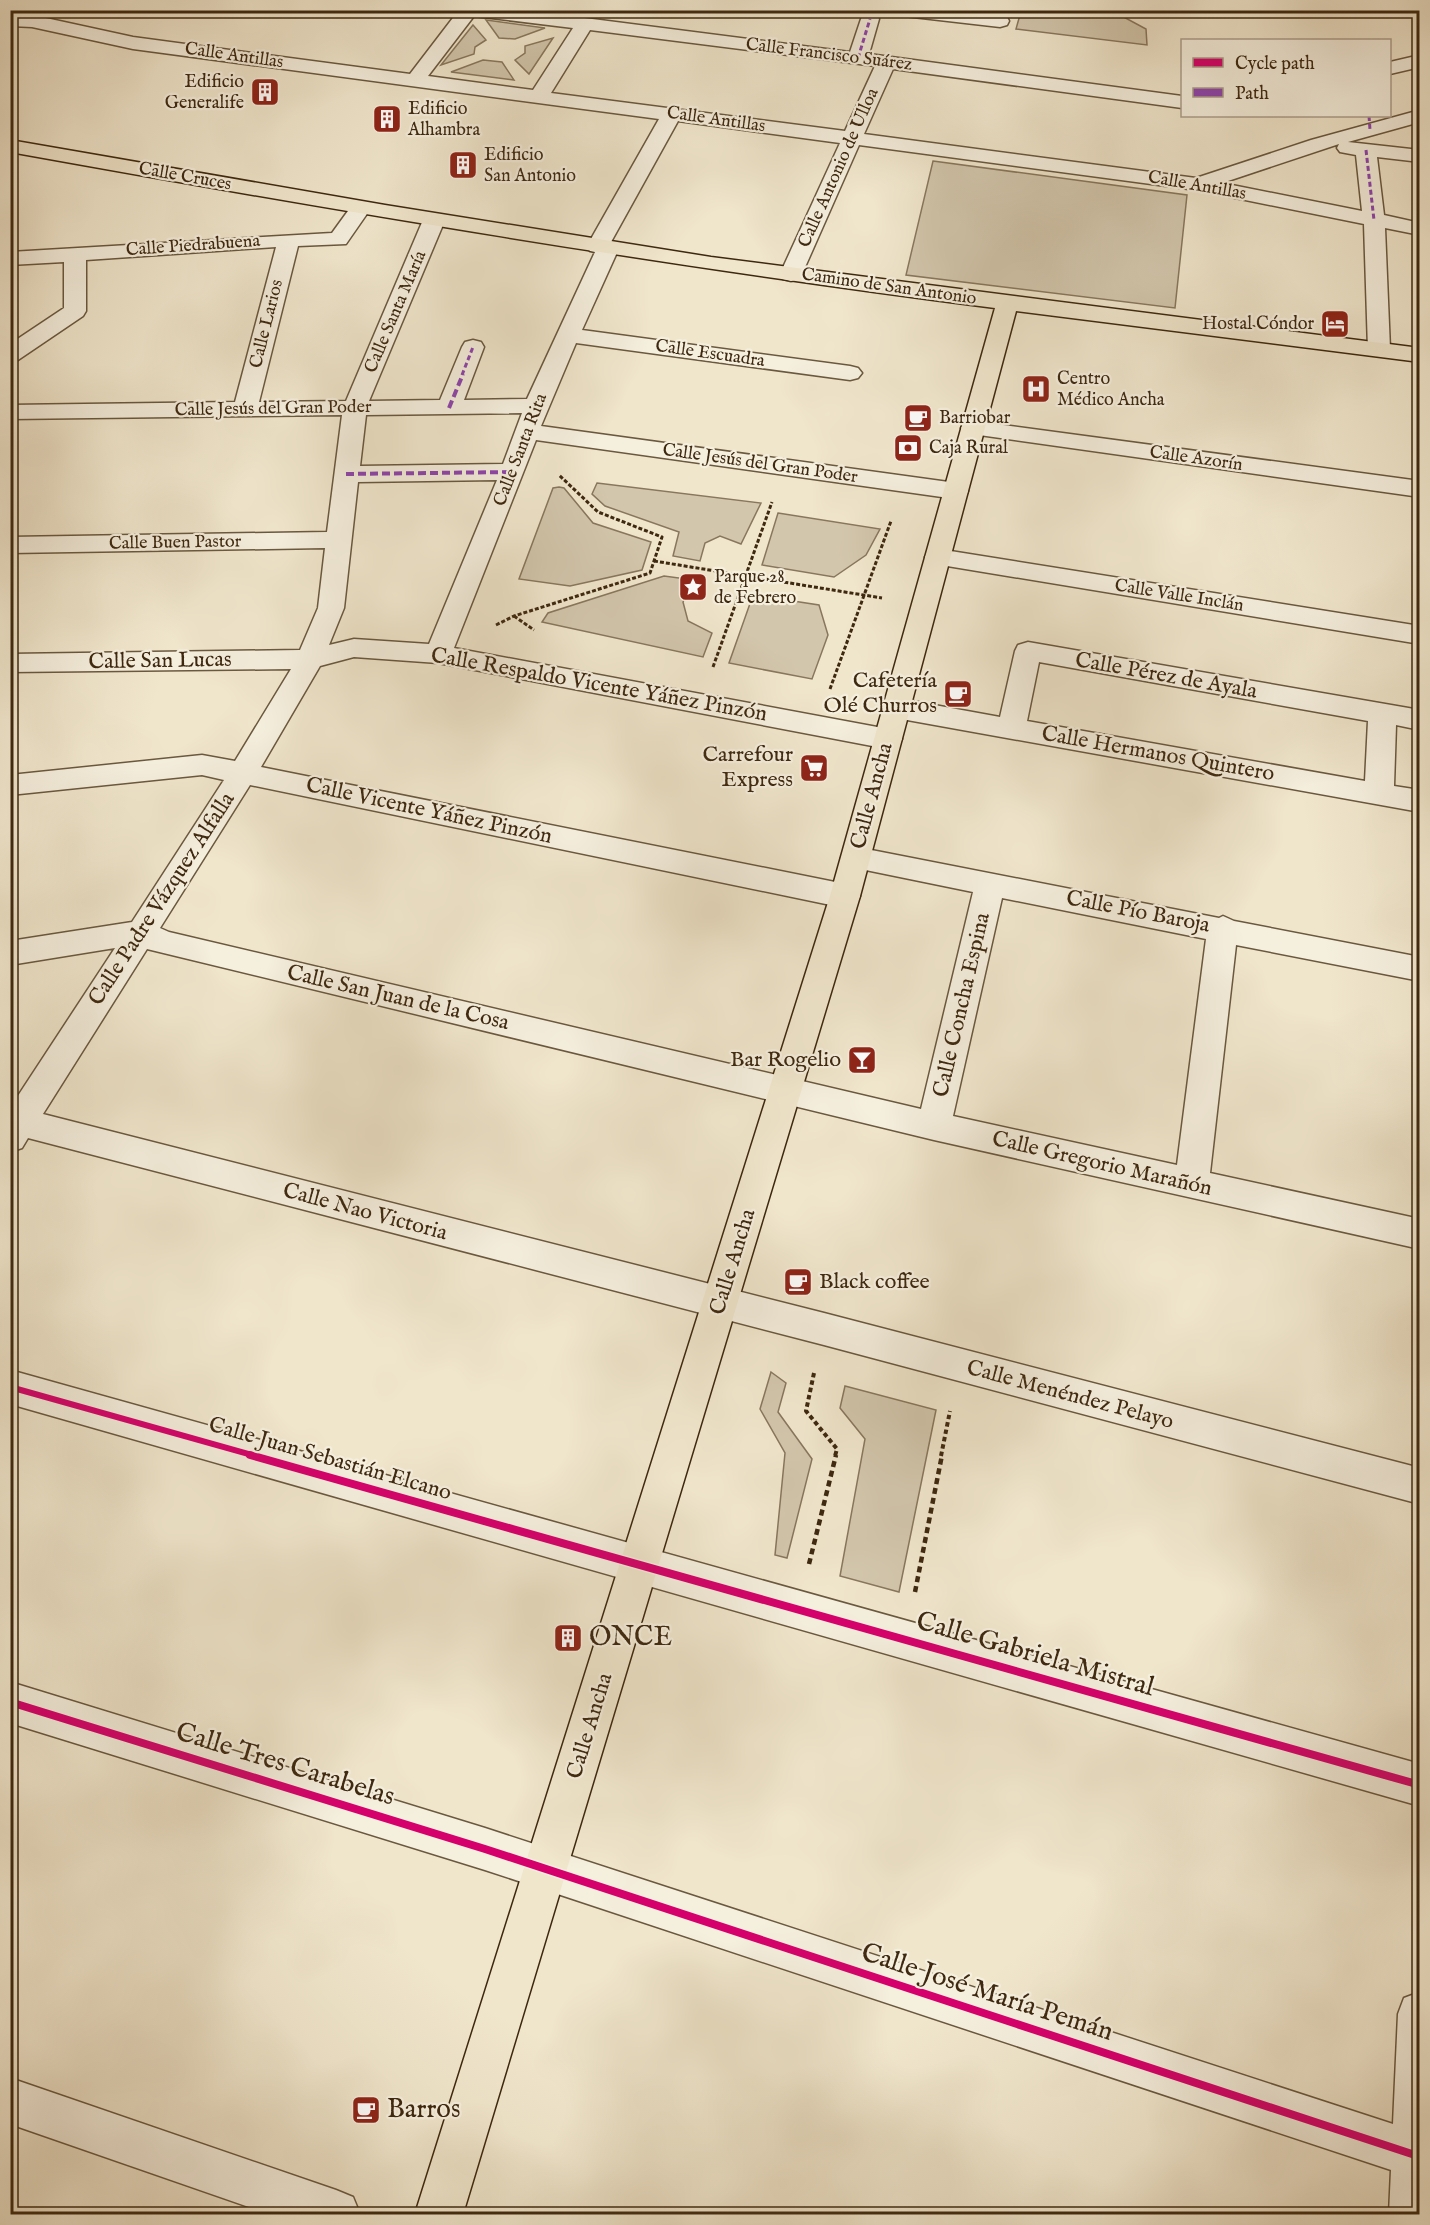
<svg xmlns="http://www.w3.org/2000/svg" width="1430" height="2225" font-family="'IM FELL English',serif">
<rect width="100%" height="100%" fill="#f0e6cc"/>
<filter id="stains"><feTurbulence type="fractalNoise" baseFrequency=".00333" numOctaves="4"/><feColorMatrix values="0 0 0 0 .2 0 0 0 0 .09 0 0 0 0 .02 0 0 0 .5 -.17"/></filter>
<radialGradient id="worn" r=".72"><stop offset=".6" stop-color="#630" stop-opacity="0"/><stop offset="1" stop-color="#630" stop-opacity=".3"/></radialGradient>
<g fill="#d2c6ac" stroke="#88775e" stroke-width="1.5">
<path d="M 1078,11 L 1120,15 L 1146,29 L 1147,45 L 1016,29 L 1021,11 Z"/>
<path d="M 486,20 L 545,28 L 515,39 L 499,38 Z"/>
<path d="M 473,25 L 486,40 L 475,47 L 474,54 L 441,65 Z"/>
<path d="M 553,38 L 529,74 L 515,60 L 525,53 L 525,46 Z"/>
<path d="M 483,60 L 502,62 L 514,80 L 451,72 Z"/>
<path d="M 933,161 L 1187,195 L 1175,308 L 906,275 Z"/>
<path d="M 597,483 L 761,503 L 741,544 L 720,536 L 705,543 L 700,561 L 673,556 L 679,532 L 605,506 L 592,494 Z"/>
<path d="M 559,487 L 564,488 L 593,523 L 651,542 L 642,570 L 570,586 L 519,579 L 553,488 Z"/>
<path d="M 778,513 L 880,529 L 866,555 L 834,577 L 762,565 Z"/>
<path d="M 664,576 L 694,580 L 683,602 L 688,621 L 712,633 L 703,657 L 542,622 L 548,613 Z"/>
<path d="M 753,595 L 819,605 L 828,635 L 812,679 L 729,663 Z"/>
<path d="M 771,1372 L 786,1383 L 778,1412 L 812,1459 L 787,1558 L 775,1555 L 785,1453 L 760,1409 Z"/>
<path d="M 845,1386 L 936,1410 L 899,1592 L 840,1576 L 865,1439 L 840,1408 Z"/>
</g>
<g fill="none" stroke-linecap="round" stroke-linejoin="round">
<g stroke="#6a583f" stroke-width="3">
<g id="minor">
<path d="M 459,10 L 522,10 L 850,52 L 861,19 L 863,15 L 877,15 L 879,19 L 869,54 L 1182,96 L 1182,108 L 893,69 L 864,134 L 1196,178 L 1311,140 L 1420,110 L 1420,122 L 1348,142 L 1420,150 L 1420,162 L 1377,157 L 1384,215 L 1420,223 L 1420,235 L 1385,228 L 1390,349 L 1387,354 L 1379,356 L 1371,354 L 1368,349 L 1364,224 L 1196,190 L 859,145 L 802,274 L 799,279 L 791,281 L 783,279 L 780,274 L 840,143 L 678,121 L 611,242 L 616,243 L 619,248 L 582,330 L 850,366 L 858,368 L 862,373 L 858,378 L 850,380 L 576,343 L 541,426 L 956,483 L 965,485 L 968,491 L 965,497 L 956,499 L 536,440 L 454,648 L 888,729 L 898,732 L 902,739 L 898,746 L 888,749 L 438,663 L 354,657 L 320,666 L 261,767 L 845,884 L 856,888 L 860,896 L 856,904 L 845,908 L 250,785 L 160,928 L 169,932 L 921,1109 L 973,892 L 846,866 L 841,858 L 846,850 L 856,847 L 1219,918 L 1223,916 L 1234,921 L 1420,957 L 1420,981 L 1236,945 L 1210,1173 L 1420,1219 L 1420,1249 L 934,1140 L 147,949 L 43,1114 L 824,1313 L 1420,1468 L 1420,1504 L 824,1345 L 28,1138 L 22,1148 L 10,1152 L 10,1108 L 115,948 L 10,965 L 10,941 L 132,922 L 224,780 L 202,775 L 10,795 L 10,775 L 202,755 L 235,761 L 291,669 L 10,672 L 10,654 L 300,650 L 318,608 L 325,548 L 10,553 L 10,537 L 327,532 L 342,415 L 10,419 L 10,405 L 235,402 L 276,247 L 86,260 L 86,311 L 83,316 L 18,360 L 10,362 L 10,344 L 64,308 L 64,262 L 10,265 L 10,252 L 332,233 L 353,204 L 360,202 L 367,204 L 371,208 L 346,244 L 298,246 L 259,402 L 346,401 L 423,220 L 427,216 L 434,214 L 441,216 L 445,220 L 369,401 L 440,400 L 462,347 L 465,342 L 473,340 L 481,342 L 484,347 L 464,400 L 527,399 L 595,252 L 590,251 L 587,246 L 659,119 L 133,49 L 32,27 L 10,26 L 10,14 L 32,15 L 133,37 L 410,74 ZM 474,16 L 573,28 L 533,90 L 428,76 ZM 590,30 L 875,66 L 845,131 L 551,93 ZM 1339,144 L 1337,148 L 1340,152 L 1356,155 L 1362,211 L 1222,183 ZM 522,413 L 503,464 L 360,466 L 366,415 ZM 497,480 L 429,644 L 354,639 L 329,645 L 344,608 L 358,482 ZM 1002,898 L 1206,939 L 1177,1165 L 953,1116 Z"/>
<path d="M 895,10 L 957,10 L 1000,15 L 1007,17 L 1009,21 L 1007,25 L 1000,27 L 904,16 L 897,14 Z"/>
<path d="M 1420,55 L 1420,67 L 1390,74 L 1390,62 Z"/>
<path d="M 973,421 L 1420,481 L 1420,497 L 965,433 L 961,428 L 965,423 Z"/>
<path d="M 938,549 L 1420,626 L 1420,644 L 929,563 L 925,557 L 929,551 Z"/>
<path d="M 1028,642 L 1420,710 L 1420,730 L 1396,725 L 1394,786 L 1420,790 L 1420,812 L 896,718 L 886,715 L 882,708 L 886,701 L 896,698 L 1000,717 L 1015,651 L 1018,645 ZM 1039,662 L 1368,721 L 1365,781 L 1027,721 Z"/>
<path d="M 10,1370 L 1420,1764 L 1420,1806 L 10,1404 Z"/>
<path d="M 10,1682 L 485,1828 L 1393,2124 L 1398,2014 L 1404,1998 L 1420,1992 L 1420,2214 L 1389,2214 L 1391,2170 L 485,1870 L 10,1723 Z"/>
<path d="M 10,2078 L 336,2190 L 353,2197 L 360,2214 L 269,2214 L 10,2124 Z"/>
</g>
</g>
<g stroke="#3e2810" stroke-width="3">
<path id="major" d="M 10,140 L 385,205 L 711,257 L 1420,348 L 1420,362 L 1016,311 L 860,896 L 463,2214 L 415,2214 L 830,896 L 995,308 C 665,266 338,211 10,152 Z"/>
</g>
<g stroke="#3e2810" stroke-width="3" stroke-dasharray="4 2" stroke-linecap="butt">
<path d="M 654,561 L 882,598"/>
<path d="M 514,616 L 534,630"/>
<path d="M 496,625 L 514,616 L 650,573 L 662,537 L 598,512 L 559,475"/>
<path d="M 713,667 L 772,502"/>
<path d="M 830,689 L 891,521"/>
</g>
<g stroke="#3e2810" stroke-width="4" stroke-dasharray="4.5 3" stroke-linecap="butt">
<path d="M 814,1373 L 806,1411 L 837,1449 L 835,1456"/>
<path d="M 941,1456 L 950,1411"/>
</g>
<g stroke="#3e2810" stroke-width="4.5" stroke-dasharray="6 4" stroke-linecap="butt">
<path d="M 809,1564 L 836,1455"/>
<path d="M 915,1592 L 942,1455"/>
</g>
<use href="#minor" fill="#f5efde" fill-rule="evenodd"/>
<use href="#major" fill="#f0e6cc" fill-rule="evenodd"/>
<g stroke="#8e44ad" stroke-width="3" stroke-dasharray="5 3" stroke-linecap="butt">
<path d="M 858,58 L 870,19"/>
<path d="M 1369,116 L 1370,130"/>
<path d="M 1366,150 L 1374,220"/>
<path d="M 462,375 L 473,347"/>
</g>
<g stroke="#8e44ad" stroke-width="4" stroke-dasharray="8 4" stroke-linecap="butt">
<path d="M 449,408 L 463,374"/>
<path d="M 346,474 L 513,472"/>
</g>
<g stroke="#f5efde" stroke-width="10">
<path id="cycleway-far1" d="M 10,1387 L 256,1456"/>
</g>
<g stroke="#f5efde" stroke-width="11">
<g id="cycleway">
<path d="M 250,1455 L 1420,1785"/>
<path d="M 10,1702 L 485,1849 L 1415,2155"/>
</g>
</g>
<use href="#cycleway-far1" stroke="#d6006c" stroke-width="6"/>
<use href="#cycleway" stroke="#d6006c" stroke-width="8"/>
</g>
<defs>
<g id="building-square" transform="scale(1.5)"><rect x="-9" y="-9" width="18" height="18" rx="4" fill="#8f2418" stroke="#f5efde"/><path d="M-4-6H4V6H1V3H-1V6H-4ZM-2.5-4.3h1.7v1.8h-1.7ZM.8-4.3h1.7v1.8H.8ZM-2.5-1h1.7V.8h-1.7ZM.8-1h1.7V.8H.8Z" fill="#fff"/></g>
<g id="hotel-square" transform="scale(1.5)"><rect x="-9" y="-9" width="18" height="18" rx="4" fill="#8f2418" stroke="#f5efde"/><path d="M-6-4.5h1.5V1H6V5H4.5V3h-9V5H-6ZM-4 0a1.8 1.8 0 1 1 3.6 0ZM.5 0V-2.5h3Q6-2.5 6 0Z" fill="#fff"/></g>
<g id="hospital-square" transform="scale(1.5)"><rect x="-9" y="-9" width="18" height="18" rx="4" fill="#8f2418" stroke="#f5efde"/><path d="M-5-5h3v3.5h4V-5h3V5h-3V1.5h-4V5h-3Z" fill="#fff"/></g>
<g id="cafe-square" transform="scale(1.5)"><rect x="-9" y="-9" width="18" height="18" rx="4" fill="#8f2418" stroke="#f5efde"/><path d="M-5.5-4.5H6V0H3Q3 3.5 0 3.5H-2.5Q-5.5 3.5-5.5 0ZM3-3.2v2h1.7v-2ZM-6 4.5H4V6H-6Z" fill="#fff"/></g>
<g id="bank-square" transform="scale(1.5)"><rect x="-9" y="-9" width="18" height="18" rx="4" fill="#8f2418" stroke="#f5efde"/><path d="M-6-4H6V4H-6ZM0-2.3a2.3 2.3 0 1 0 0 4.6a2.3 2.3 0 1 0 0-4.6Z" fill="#fff"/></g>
<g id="sight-square" transform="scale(1.5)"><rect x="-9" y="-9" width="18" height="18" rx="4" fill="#8f2418" stroke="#f5efde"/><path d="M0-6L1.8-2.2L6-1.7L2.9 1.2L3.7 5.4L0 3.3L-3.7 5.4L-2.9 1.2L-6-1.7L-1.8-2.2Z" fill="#fff"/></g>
<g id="supermarket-square" transform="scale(1.5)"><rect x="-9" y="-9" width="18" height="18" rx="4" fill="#8f2418" stroke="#f5efde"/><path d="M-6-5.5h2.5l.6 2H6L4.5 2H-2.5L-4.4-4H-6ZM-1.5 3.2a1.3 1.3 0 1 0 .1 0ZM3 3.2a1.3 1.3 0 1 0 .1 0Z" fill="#fff"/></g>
<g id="bar-square" transform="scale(1.5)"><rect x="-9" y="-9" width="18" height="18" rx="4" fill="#8f2418" stroke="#f5efde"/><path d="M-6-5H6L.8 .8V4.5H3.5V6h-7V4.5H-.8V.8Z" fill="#fff"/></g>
</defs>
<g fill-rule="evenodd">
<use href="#building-square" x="265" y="92"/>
<use href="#building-square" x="387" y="119"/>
<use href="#building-square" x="463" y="165"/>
<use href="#hotel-square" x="1335" y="324"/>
<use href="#hospital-square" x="1036" y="389"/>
<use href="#cafe-square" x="918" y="418"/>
<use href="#bank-square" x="908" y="448"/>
<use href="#sight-square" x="693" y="587"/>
<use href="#cafe-square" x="958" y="694"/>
<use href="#supermarket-square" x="814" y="768"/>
<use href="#bar-square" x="862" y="1060"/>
<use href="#cafe-square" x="798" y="1282"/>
<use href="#building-square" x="568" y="1638"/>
<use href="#cafe-square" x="366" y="2110"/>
</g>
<g text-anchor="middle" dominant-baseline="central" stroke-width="4.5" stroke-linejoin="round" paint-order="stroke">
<g font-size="18" fill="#3e2810" stroke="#f5efde">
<text transform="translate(829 55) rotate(7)">Calle Francisco Suárez</text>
<text transform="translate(234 56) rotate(8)">Calle Antillas</text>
<text transform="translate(716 120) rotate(8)">Calle Antillas</text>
<text transform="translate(839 168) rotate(-66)">Calle Antonio de Ulloa</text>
<text transform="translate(185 177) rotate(10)">Calle Cruces</text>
<text transform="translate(1197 186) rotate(10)">Calle Antillas</text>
<text transform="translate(193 246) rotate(-4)">Calle Piedrabuena</text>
<text transform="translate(889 287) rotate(8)">Camino de San Antonio</text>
<text transform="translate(396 312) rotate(-67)">Calle Santa María</text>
<text transform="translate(267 324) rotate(-76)">Calle Larios</text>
<text transform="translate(710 354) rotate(8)">Calle Escuadra</text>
<text transform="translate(273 409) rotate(-1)">Calle Jesús del Gran Poder</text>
<text transform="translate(521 450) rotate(-69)">Calle Santa Rita</text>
<text transform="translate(1196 459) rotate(8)">Calle Azorín</text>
<text transform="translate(760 464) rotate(8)">Calle Jesús del Gran Poder</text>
<text transform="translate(175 543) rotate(-1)">Calle Buen Pastor</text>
<text transform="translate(1179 596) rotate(9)">Calle Valle Inclán</text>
</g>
<g font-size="18" fill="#3e2810" stroke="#f5efde" text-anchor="start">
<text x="244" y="82" text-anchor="end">Edificio<tspan x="244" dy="21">Generalife</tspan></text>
<text x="408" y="109">Edificio<tspan x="408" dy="21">Alhambra</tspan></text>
<text x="484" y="155">Edificio<tspan x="484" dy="21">San Antonio</tspan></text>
<text x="1314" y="324" text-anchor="end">Hostal Cóndor</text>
<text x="1057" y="379">Centro<tspan x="1057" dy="21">Médico Ancha</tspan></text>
<text x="939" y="418">Barriobar</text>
<text x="929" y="448">Caja Rural</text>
<text x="714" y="577">Parque 28<tspan x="714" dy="21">de Febrero</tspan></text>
</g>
<g font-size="22" fill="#3e2810" stroke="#f5efde">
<text transform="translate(160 661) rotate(-1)">Calle San Lucas</text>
<text transform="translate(1166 676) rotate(10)">Calle Pérez de Ayala</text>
<text transform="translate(599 685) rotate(10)">Calle Respaldo Vicente Yáñez Pinzón</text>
<text transform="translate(1158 754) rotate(10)">Calle Hermanos Quintero</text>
<text transform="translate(872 796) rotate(-75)">Calle Ancha</text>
<text transform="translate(429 811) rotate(12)">Calle Vicente Yáñez Pinzón</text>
<text transform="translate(162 899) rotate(-57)">Calle Padre Vázquez Alfalla</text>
<text transform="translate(1138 912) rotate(11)">Calle Pío Baroja</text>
<text transform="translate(398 998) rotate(13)">Calle San Juan de la Cosa</text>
<text transform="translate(962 1005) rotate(-77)">Calle Concha Espina</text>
<text transform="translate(1102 1164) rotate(13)">Calle Gregorio Marañón</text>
<text transform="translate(365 1212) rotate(15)">Calle Nao Victoria</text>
<text transform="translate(733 1262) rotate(-73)">Calle Ancha</text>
<text transform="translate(1070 1395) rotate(15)">Calle Menéndez Pelayo</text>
<text transform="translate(330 1459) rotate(16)">Calle Juan Sebastián Elcano</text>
<text transform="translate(590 1726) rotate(-73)">Calle Ancha</text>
</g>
<g font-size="22" fill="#3e2810" stroke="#f5efde" text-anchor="end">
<text x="937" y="681">Cafetería<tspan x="937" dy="25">Olé Churros</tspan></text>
<text x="793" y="755">Carrefour<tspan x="793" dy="25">Express</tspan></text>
<text x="841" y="1060">Bar Rogelio</text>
<text x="819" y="1282" text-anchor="start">Black coffee</text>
</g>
<g font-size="27" fill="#3e2810" stroke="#f5efde" text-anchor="start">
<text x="589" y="1638">ONCE</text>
<text x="387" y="2110">Barros</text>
</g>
<g font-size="27" fill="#3e2810" stroke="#f5efde">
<text transform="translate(1035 1655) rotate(16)">Calle Gabriela Mistral</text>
<text transform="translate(285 1765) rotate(17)">Calle Tres Carabelas</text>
<text transform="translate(987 1993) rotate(18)">Calle José María Pemán</text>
</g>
</g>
<rect width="1430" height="2225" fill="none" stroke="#f0e6cc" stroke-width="36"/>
<rect x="12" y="12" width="1406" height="2201" fill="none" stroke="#3e2810" stroke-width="3"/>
<rect x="18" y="18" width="1394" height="2189" fill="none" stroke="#3e2810" stroke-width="1.5"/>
<rect x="1181" y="39" width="210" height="78" fill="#f5efde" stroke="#ac9f8c" stroke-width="1.5"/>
<rect x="1193" y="58" width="30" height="9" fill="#d6006c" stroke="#ac9f8c" stroke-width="1.5"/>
<text x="1235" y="69" font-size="18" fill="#3e2810">Cycle path</text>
<rect x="1193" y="88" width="30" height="9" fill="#8e44ad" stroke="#ac9f8c" stroke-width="1.5"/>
<text x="1235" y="99" font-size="18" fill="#3e2810">Path</text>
<rect width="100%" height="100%" filter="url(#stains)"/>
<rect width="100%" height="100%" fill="url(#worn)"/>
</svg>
